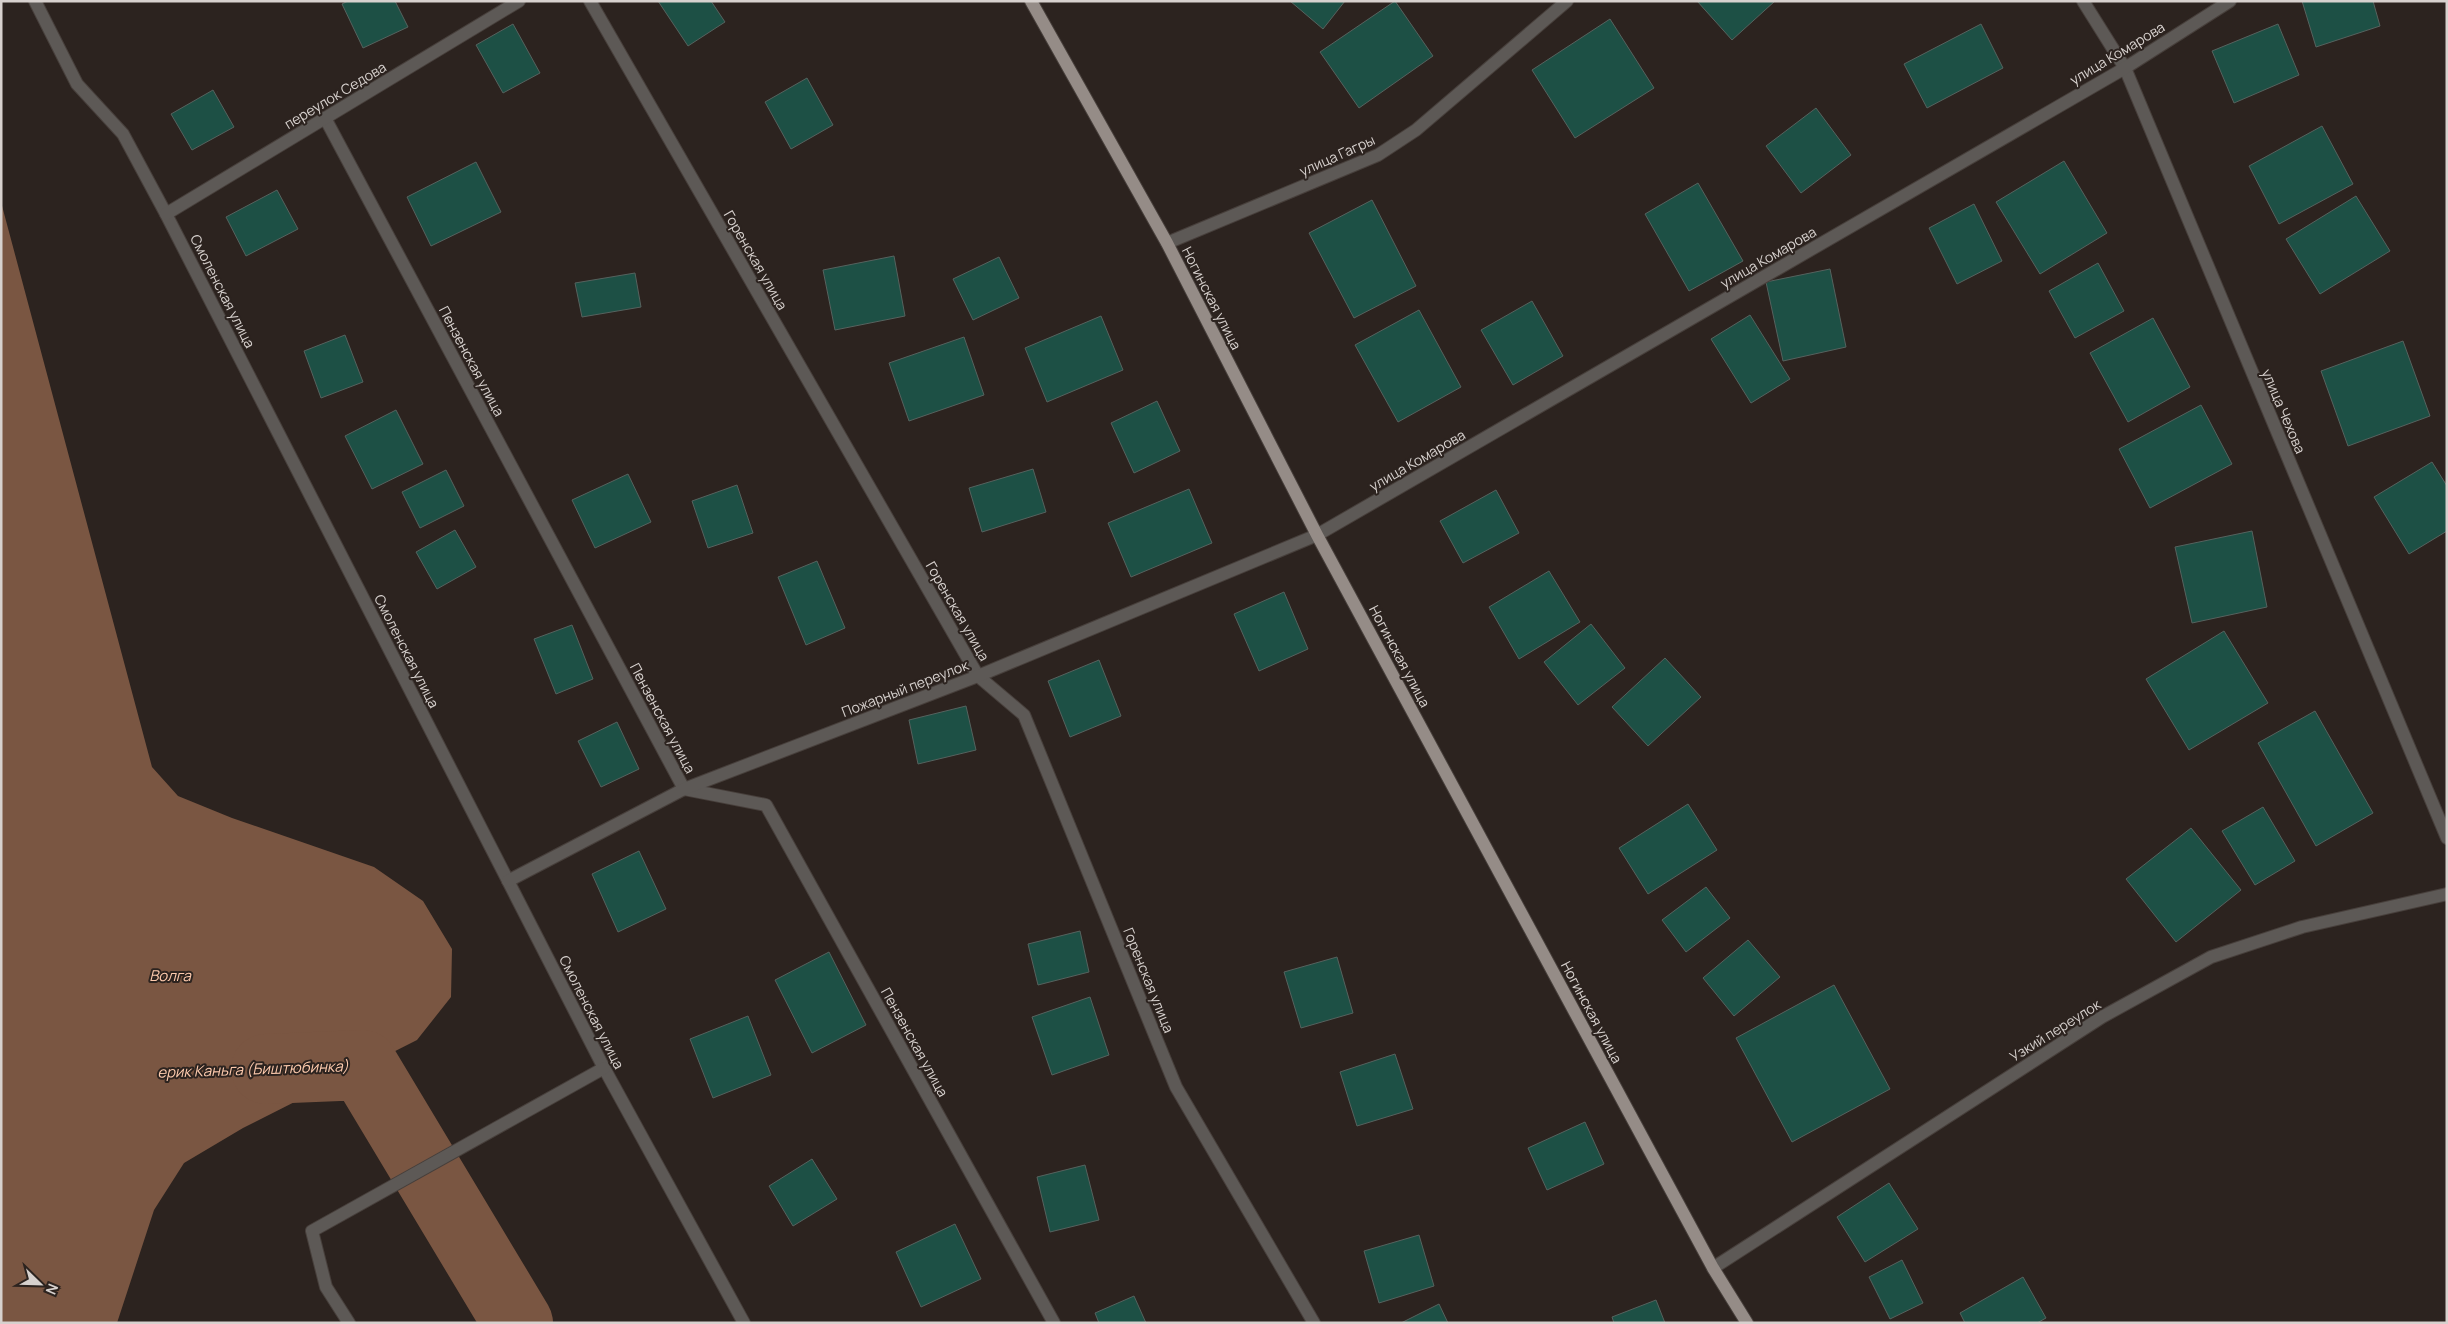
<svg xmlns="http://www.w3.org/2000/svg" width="2448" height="1324" font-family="Manrope,sans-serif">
<rect width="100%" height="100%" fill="#2c231f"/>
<path fill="#7a5642" d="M 1,202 L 152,767 L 178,796 L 232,818 L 374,867 L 423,901 L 452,949 L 451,997 L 417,1040 L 243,1128 L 184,1163 L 154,1210 L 117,1323 L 1,1323 Z"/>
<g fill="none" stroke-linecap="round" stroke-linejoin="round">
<path stroke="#7a5642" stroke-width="70" d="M 266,1069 L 363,1065 L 518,1323"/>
</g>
<g fill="#1d5045" stroke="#56625e">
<path d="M 348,1 L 395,1 L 408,27 L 363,48 L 342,4 Z"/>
<path d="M 658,1 L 711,1 L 725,22 L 688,46 Z"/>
<path d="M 1290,1 L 1345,1 L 1323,29 Z"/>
<path d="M 1395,1 L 1433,56 L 1359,108 L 1320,52 Z"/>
<path d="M 1697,1 L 1775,1 L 1732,40 Z"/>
<path d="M 2302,1 L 2373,1 L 2380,26 L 2316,47 Z"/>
<path d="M 1610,19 L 1654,88 L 1575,138 L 1532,70 Z"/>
<path d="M 513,24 L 540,73 L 503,93 L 476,45 Z"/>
<path d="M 1981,24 L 2003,68 L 1927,108 L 1904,64 Z"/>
<path d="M 2278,24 L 2299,75 L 2234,103 L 2212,51 Z"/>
<path d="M 807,78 L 833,125 L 791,149 L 765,102 Z"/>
<path d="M 213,90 L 234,127 L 192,150 L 171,114 Z"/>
<path d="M 1816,108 L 1851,155 L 1801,193 L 1766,146 Z"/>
<path d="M 2322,126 L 2353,184 L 2279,224 L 2249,166 Z"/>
<path d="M 2064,161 L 2107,233 L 2040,274 L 1996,202 Z"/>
<path d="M 476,162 L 501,212 L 431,246 L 407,197 Z"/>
<path d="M 1698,183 L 1743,261 L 1689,291 L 1645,214 Z"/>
<path d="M 277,190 L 298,229 L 246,256 L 226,217 Z"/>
<path d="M 2356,196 L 2390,251 L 2320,294 L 2286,239 Z"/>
<path d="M 1372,200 L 1416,286 L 1354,318 L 1309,233 Z"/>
<path d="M 1974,204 L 2002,261 L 1957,284 L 1929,228 Z"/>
<path d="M 894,256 L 905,316 L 835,330 L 823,270 Z"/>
<path d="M 999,257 L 1019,298 L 973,320 L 953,279 Z"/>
<path d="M 2098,263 L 2124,311 L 2075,338 L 2049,291 Z"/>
<path d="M 1830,269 L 1846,347 L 1783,361 L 1766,282 Z"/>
<path d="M 635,273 L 641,307 L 582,317 L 575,283 Z"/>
<path d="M 1532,301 L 1563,356 L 1513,385 L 1481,330 Z"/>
<path d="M 1419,310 L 1461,387 L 1398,422 L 1355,345 Z"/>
<path d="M 1750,315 L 1790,379 L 1751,403 L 1711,339 Z"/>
<path d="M 1101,316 L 1123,370 L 1047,402 L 1025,348 Z"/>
<path d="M 2153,318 L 2190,387 L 2128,422 L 2090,353 Z"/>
<path d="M 345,335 L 363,382 L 321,398 L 304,351 Z"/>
<path d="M 964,337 L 984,395 L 909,421 L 889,363 Z"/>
<path d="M 2403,341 L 2430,416 L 2348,446 L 2321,371 Z"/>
<path d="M 1157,401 L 1180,451 L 1134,473 L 1111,423 Z"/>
<path d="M 2201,405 L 2232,464 L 2150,508 L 2119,449 Z"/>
<path d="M 396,410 L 423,464 L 372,489 L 345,436 Z"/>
<path d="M 2432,462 L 2447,486 L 2447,531 L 2409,554 L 2374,497 Z"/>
<path d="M 1033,469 L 1046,512 L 982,532 L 969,488 Z"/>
<path d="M 446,470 L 464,506 L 420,528 L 402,492 Z"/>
<path d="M 628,474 L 651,522 L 595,548 L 572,500 Z"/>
<path d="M 737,485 L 753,533 L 708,548 L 692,501 Z"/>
<path d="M 1189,489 L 1212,543 L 1131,577 L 1108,523 Z"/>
<path d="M 1496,490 L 1519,533 L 1463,563 L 1440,521 Z"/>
<path d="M 455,530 L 476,567 L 437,589 L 416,552 Z"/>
<path d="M 2252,531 L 2267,607 L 2192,623 L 2175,547 Z"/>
<path d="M 817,561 L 845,628 L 806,645 L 778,577 Z"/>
<path d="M 1549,571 L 1580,622 L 1519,659 L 1489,607 Z"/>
<path d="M 1284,592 L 1308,649 L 1259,671 L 1234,614 Z"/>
<path d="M 1591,624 L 1625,668 L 1578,705 L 1544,662 Z"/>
<path d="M 572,625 L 593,679 L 556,694 L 534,639 Z"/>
<path d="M 2224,631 L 2268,703 L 2189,750 L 2146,679 Z"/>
<path d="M 1665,658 L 1701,697 L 1648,746 L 1612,707 Z"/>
<path d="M 1099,660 L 1121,716 L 1070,737 L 1048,681 Z"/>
<path d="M 966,706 L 976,750 L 918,764 L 909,720 Z"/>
<path d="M 2315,711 L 2373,813 L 2316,846 L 2258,743 Z"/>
<path d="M 617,722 L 639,769 L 601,787 L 578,741 Z"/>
<path d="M 1688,804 L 1717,850 L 1648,894 L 1619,848 Z"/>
<path d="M 2263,807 L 2295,861 L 2255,885 L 2222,831 Z"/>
<path d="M 2191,828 L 2241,890 L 2176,942 L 2126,879 Z"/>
<path d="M 639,851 L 666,909 L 618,932 L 592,874 Z"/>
<path d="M 1706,887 L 1730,918 L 1686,952 L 1662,920 Z"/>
<path d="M 1080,931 L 1089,972 L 1038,985 L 1028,944 Z"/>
<path d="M 1748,940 L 1780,977 L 1734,1016 L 1703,978 Z"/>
<path d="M 829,952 L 866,1025 L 812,1053 L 775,980 Z"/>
<path d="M 1337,957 L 1353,1013 L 1301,1028 L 1284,972 Z"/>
<path d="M 1834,985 L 1890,1089 L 1792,1142 L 1736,1038 Z"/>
<path d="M 1090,997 L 1109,1055 L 1052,1075 L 1032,1017 Z"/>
<path d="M 748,1016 L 771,1075 L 713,1098 L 690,1039 Z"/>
<path d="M 1395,1054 L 1413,1109 L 1357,1126 L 1340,1072 Z"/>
<path d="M 1585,1122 L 1604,1164 L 1547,1190 L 1528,1148 Z"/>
<path d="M 812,1159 L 837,1199 L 793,1226 L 769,1186 Z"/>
<path d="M 1085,1165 L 1099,1220 L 1050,1232 L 1037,1177 Z"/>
<path d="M 1889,1183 L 1918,1229 L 1865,1262 L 1837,1217 Z"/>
<path d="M 955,1224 L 981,1279 L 921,1307 L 896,1252 Z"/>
<path d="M 1419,1235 L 1434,1286 L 1379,1303 L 1364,1251 Z"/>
<path d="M 1902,1260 L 1923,1303 L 1890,1319 L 1869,1277 Z"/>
<path d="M 2023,1277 L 2046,1318 L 2037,1323 L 1965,1323 L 1960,1313 Z"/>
<path d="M 1134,1296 L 1146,1323 L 1099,1323 L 1095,1313 Z"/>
<path d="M 1656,1300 L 1665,1323 L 1614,1323 L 1612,1317 Z"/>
<path d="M 1439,1304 L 1448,1323 L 1401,1323 Z"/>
</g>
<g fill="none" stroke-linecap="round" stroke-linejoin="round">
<g stroke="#473f3b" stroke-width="14">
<g id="minor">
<path d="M 35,1 L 77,84 L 123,134 L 166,214 L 604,1068 L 744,1323"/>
<path d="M 590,1 L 978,676 L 1024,715 L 1176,1087 L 1314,1323"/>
<path d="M 2083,1 L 2125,68 L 2447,838"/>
<path d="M 325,118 L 684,789 L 766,805 L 1054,1323"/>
<path d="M 166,214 L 519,1"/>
<path d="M 1167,243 L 1378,155 L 1416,130 L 1567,1"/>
<path d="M 508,881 L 684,789 L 978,676 L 1317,535 L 2125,68 L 2230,1"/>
<path d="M 1713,1268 L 2102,1017 L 2211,957 L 2302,927 L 2447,894"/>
<path d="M 349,1323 L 326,1287 L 312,1231 L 604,1068"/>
</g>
</g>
<g stroke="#473f3b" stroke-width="14">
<path id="major" d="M 1031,1 L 1167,243 L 1317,535 L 1713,1268 L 1747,1323"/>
</g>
<use href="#minor" stroke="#5d5956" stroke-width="12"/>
<use href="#major" stroke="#958c87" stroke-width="12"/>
</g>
<g text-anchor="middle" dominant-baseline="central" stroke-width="4" stroke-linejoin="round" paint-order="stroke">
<g font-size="14" fill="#d7d1ce" stroke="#2c231f">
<text transform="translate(2117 53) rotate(-31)">улица Комарова</text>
<text transform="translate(335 95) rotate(-31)">переулок Седова</text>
<text transform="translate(1337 155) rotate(-24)">улица Гагры</text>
<text transform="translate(1768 257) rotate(-30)">улица Комарова</text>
<text transform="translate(756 260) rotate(60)">Горенская улица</text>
<text transform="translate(223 291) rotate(63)">Смоленская улица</text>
<text transform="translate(1212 298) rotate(63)">Ногинская улица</text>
<text transform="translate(472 361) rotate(62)">Пензенская улица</text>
<text transform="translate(2284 411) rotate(67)">улица Чехова</text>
<text transform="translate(1417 460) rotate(-30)">улица Комарова</text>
<text transform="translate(958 611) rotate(60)">Горенская улица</text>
<text transform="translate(407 651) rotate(63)">Смоленская улица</text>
<text transform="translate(1400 656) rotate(62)">Ногинская улица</text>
<text transform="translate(905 688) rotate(-21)">Пожарный переулок</text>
<text transform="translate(663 718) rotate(62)">Пензенская улица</text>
<text transform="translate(1149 980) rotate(68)">Горенская улица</text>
<text transform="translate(592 1012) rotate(63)">Смоленская улица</text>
<text transform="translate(1592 1012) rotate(62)">Ногинская улица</text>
<text transform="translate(2055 1030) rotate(-32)">Узкий переулок</text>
<text transform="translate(915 1042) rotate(61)">Пензенская улица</text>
</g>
<g font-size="15" font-style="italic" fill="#fecbae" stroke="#2c231f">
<text x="170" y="975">Волга</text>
<text transform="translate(253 1069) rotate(-2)">ерик Каньга (Биштюбинка)</text>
</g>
</g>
<rect width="2448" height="1324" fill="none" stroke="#d7d1ce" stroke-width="5"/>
<g transform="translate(40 1284) rotate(113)" stroke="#2c231f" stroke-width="4" paint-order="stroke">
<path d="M0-4L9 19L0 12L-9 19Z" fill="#d7d1ce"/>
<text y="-8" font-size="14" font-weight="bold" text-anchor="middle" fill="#d7d1ce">N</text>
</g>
</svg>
